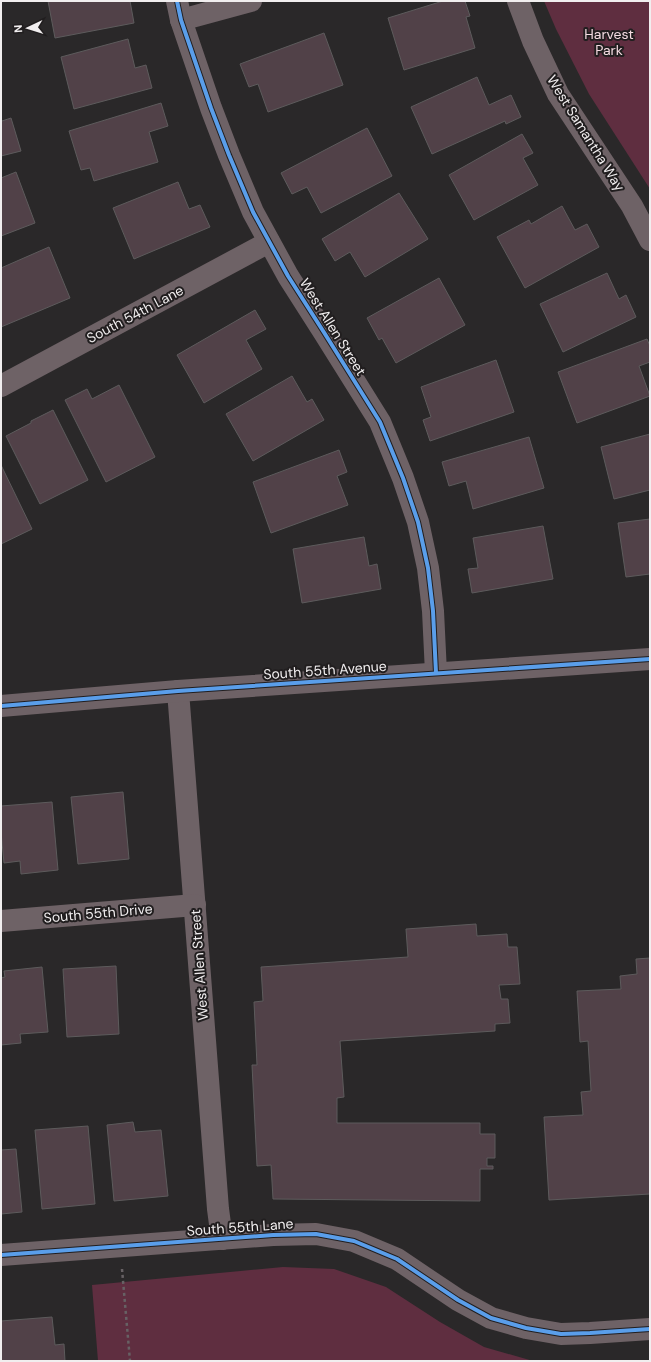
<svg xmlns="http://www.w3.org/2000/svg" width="651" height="1362" font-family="'DM Sans',sans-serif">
<rect width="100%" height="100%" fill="#2a2829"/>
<g fill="#5f2e40">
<path d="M 544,1 L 650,1 L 650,189 L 589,94 L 556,29 Z"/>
<path d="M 283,1267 L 334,1269 L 386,1287 L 440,1322 L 484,1347 L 533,1361 L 98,1361 L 92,1285 Z"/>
</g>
<g fill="#514148" stroke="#5d5b5c">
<path d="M 48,1 L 130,1 L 134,23 L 55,38 Z"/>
<path d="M 443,1 L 465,1 L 470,16 L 466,17 L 475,48 L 404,70 L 388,18 Z"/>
<path d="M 324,33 L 343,85 L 268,112 L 258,84 L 249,87 L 240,64 Z"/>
<path d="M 128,39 L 135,68 L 146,65 L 152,88 L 74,109 L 61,57 Z"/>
<path d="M 477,77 L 489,105 L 511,95 L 521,117 L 506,124 L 505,121 L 432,154 L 411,107 Z"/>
<path d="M 161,103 L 168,126 L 149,132 L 158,162 L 94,181 L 90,168 L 81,170 L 69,131 Z"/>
<path d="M 1,118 L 2,121 L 11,118 L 21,151 L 1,156 Z"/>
<path d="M 367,128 L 392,176 L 321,213 L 307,187 L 292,194 L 281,173 Z"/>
<path d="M 522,134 L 533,153 L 523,158 L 538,185 L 474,220 L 449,175 Z"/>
<path d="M 16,172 L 35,223 L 1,236 L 1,178 Z"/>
<path d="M 178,182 L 189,209 L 200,205 L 210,227 L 134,259 L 113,208 Z"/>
<path d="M 399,193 L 428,239 L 365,277 L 350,252 L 335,261 L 322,239 Z"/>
<path d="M 562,206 L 575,230 L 587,224 L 599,247 L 525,288 L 497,237 L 529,220 L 531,224 Z"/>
<path d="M 49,247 L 70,298 L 1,327 L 1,268 Z"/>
<path d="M 607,273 L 619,299 L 626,295 L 636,317 L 563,352 L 540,304 Z"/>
<path d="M 439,278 L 465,325 L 396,363 L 382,338 L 379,340 L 367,318 Z"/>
<path d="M 255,310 L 266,329 L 246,340 L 262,369 L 204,403 L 177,355 Z"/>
<path d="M 647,339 L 650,346 L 650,362 L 639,366 L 650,396 L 577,423 L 558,372 Z"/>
<path d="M 496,360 L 514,412 L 430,441 L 423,420 L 431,417 L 421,387 Z"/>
<path d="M 292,376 L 307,402 L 312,399 L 324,420 L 253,461 L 226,414 Z"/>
<path d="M 119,385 L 155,457 L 106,482 L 65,400 L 87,389 L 92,399 Z"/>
<path d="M 53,410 L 88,480 L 40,504 L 6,436 L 31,423 L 31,421 Z"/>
<path d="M 650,434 L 650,490 L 614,499 L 601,447 Z"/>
<path d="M 529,437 L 544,488 L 473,509 L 466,481 L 449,486 L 442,462 Z"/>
<path d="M 339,450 L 347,472 L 337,476 L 348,505 L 271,533 L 253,482 Z"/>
<path d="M 1,465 L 32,529 L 1,544 Z"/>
<path d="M 650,519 L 650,574 L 626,577 L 618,523 Z"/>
<path d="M 543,526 L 553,579 L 472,593 L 468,569 L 478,568 L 473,538 Z"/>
<path d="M 364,537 L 369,566 L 377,564 L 381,589 L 302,603 L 293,549 Z"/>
<path d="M 123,792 L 129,859 L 78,864 L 71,797 Z"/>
<path d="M 52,802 L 58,870 L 21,874 L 20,861 L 4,863 L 1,832 L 1,806 Z"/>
<path d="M 476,924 L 477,936 L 507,934 L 508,947 L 517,947 L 520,984 L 499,985 L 501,999 L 508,999 L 510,1023 L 495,1024 L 495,1031 L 340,1041 L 344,1097 L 337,1098 L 337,1123 L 480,1123 L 480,1134 L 495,1134 L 495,1158 L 487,1158 L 487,1166 L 493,1166 L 493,1169 L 480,1169 L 480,1201 L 273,1199 L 271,1165 L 257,1166 L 252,1065 L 257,1065 L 254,1002 L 263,1001 L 261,967 L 408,957 L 406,929 Z"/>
<path d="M 650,958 L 650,1194 L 549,1200 L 544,1117 L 583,1115 L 581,1092 L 591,1091 L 588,1041 L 580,1042 L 577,991 L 621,989 L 620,976 L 637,974 L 636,959 Z"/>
<path d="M 116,966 L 119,1034 L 67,1037 L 63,969 Z"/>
<path d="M 42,967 L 48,1032 L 20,1034 L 21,1043 L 1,1045 L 1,978 L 5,977 L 4,971 Z"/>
<path d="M 133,1122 L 135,1132 L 161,1130 L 168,1196 L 114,1201 L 107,1125 Z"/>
<path d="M 88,1126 L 95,1204 L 42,1209 L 35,1130 Z"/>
<path d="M 16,1149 L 22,1212 L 1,1214 L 1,1150 Z"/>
<path d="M 52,1317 L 55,1345 L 64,1344 L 65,1361 L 1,1361 L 1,1321 Z"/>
</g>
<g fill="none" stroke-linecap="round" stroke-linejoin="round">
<path stroke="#676164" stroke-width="2.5" stroke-dasharray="3 3" stroke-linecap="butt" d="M 122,1269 L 130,1361"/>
<g stroke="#6e6266" stroke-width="22">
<path d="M 177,1 L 181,20 L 211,108 L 229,155 L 253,212 L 288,276 L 325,334 L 380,422 L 403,478 L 418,522 L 428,568 L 433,611 L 436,673"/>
<path d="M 518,1 L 533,41 L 558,94 L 632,206 L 650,240"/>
<path d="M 181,20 L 251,1"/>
<path d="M 1,386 L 269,242"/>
<path d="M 178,691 L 218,1209 L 222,1239"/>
<path d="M 1,706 L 178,691 L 650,659"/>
<path d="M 1,921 L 195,905"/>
<path d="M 1,1255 L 273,1235 L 316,1234 L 354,1241 L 397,1259 L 458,1300 L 491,1318 L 526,1328 L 561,1334 L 590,1333 L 650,1329"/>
</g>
<g stroke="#211e1f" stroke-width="6">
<g id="cycleway">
<path d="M 177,1 L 181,20 L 211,108 L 229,155 L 253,212 L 288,276 L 325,334 L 380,422 L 403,478 L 418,522 L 428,568 L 433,611 L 436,673"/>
<path d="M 1,706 L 178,691 L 650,659"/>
<path d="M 1,1255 L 273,1235 L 316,1234 L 354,1241 L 397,1259 L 458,1300 L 491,1318 L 526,1328 L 561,1334 L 590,1333 L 650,1329"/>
</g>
</g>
<use href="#cycleway" stroke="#5a9eea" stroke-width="4"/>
</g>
<g text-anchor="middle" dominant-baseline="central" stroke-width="4" stroke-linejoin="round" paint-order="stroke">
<g font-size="14" fill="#f4dae1" stroke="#211e1f">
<text x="609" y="34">Harvest<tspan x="609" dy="16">Park</tspan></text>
</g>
<g font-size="14" fill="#f1eeef" stroke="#211e1f">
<text transform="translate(586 133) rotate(58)">West Samantha Way</text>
<text transform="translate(135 314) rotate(-28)">South 54th Lane</text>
<text transform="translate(333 327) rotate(58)">West Allen Street</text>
<text transform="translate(325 670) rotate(-4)">South 55th Avenue</text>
<text transform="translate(98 913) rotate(-5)">South 55th Drive</text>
<text transform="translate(199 965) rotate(-94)">West Allen Street</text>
<text transform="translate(240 1227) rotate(-4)">South 55th Lane</text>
</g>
</g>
<rect width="651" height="1362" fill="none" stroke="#f1eeef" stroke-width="4"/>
<g transform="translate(28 28) rotate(266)" stroke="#211e1f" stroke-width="3" paint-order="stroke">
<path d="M0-3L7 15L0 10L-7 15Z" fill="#f1eeef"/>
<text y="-6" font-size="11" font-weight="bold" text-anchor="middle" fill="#f1eeef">N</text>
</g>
</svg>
